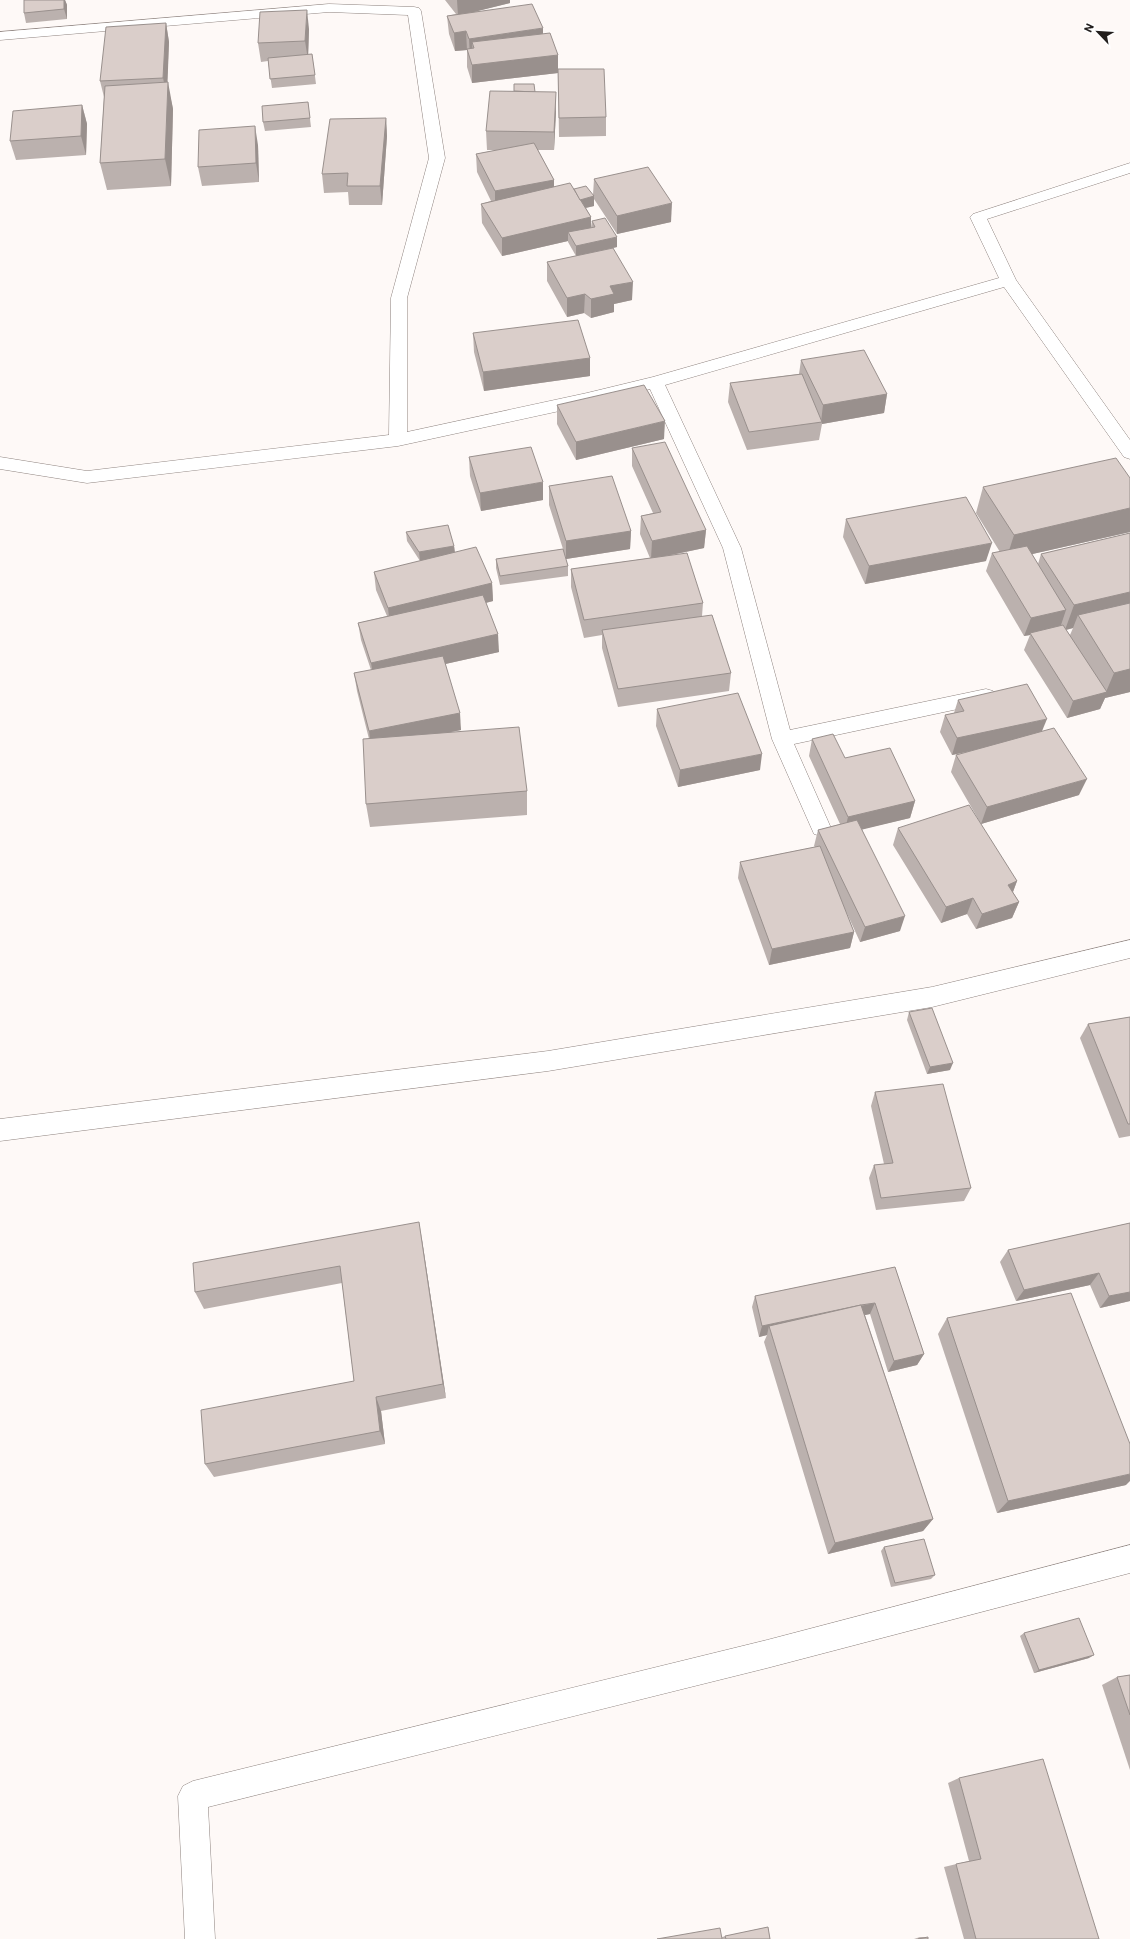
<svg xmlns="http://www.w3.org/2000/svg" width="1130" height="1939" font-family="Commissioner,sans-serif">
<rect width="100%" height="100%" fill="#fef9f7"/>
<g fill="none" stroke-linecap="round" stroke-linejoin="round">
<g stroke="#8e837f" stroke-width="1">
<g id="minor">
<path d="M 329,4 L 414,7 L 419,8 L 421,11 L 445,158 L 407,298 L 407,432 L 587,393 L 653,377 L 999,278 L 970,217 L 973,214 L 1130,163 L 1130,173 L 987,219 L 1016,280 L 1130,440 L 1130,459 L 1124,457 L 1004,287 L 665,385 L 741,548 L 790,730 L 986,689 L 993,691 L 996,696 L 993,701 L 986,703 L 794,744 L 831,828 L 828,834 L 821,836 L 814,834 L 772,739 L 723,548 L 650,389 L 587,405 L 398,446 L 87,483 L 0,469 L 0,457 L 87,471 L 389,435 L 391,298 L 429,158 L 408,15 L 329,12 L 0,40 L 0,32 Z"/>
<path d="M 1130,940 L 1130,958 L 932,1007 L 548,1071 L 0,1141 L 0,1119 L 548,1051 L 932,987 Z"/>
<path d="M 1130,1545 L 1130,1573 L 767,1668 L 208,1807 L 215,1939 L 185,1939 L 178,1796 L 183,1786 L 193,1781 L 767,1640 Z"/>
</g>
</g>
<use href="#minor" fill="#fff" fill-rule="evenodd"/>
</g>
<g fill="#bbb1ae" fill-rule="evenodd">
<path d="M 24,0 L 65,0 L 67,5 L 67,19 L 26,23 L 24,13 Z"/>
<path d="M 445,0 L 510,0 L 510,3 L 477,11 L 543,34 L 558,55 L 558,69 L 606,117 L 606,136 L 559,137 L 558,73 L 472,83 L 467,67 L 467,50 L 455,51 L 449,34 L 447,16 L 456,14 Z"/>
<path d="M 166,23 L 169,42 L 167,82 L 173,109 L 171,186 L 107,190 L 100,163 L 104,97 L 100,81 Z"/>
<path d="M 309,29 L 308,55 L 312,54 L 316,84 L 272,88 L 268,61 L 261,62 L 258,43 Z"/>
<path d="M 535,92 L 556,111 L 554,150 L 538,150 L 554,180 L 554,187 L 574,189 L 593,195 L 594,179 L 671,222 L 617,234 L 594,199 L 594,206 L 586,208 L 591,217 L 591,227 L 592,221 L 617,247 L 613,248 L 632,300 L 614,304 L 614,312 L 591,318 L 584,313 L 567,317 L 547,281 L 547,262 L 576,256 L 568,242 L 568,241 L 502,256 L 482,223 L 481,204 L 491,201 L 477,172 L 476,154 L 496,150 L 487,150 L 486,131 Z"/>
<path d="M 308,102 L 311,127 L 265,131 L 263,122 Z"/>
<path d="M 82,105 L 87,124 L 86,155 L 16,160 L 10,141 Z"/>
<path d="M 386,118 L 387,136 L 382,205 L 349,205 L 348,192 L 324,193 L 322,174 Z"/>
<path d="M 258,145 L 259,182 L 202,186 L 198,167 Z"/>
<path d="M 473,333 L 590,358 L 590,376 L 484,391 L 474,352 Z"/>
<path d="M 801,360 L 887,394 L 884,413 L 822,424 L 819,440 L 747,450 L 728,402 L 730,383 L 799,374 Z"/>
<path d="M 557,405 L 664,439 L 576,460 L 557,424 Z"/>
<path d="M 632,448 L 706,530 L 704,548 L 672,555 L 703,603 L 702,616 L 731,673 L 729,691 L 618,707 L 602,648 L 602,635 L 584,638 L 571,587 L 571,569 L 650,558 L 640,534 L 641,516 L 653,513 L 632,466 Z"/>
<path d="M 469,457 L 543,500 L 481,511 L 470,476 Z"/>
<path d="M 1130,478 L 1130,532 L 1032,554 L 1038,564 L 1041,554 L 1130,533 L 1130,692 L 1105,698 L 1100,709 L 1067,718 L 1024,650 L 1030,635 L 1024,636 L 986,571 L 992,553 L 1000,552 L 976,513 L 983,487 ZM 1073,628 L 1070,635 L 1066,630 Z"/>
<path d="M 549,486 L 631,531 L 630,549 L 566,559 L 568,566 L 568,576 L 500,585 L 496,568 L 496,559 L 563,549 L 549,505 Z"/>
<path d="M 846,519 L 986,561 L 865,584 L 843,537 Z"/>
<path d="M 406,532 L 454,546 L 455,552 L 492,583 L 493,601 L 486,603 L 499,652 L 445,664 L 461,730 L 451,732 L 527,791 L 527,815 L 370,827 L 366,804 L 369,739 L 357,691 L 354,673 L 371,670 L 361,640 L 358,623 L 387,616 L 376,590 L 374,572 L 420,561 L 407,541 Z"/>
<path d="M 958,700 L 1042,731 L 1079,795 L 981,824 L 951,772 L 956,755 L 966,752 L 952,755 L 940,732 L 945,715 L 954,713 Z"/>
<path d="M 657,709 L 760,770 L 678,787 L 656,726 Z"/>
<path d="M 812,739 L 915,801 L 910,818 L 862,829 L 900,931 L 860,942 L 845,909 L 854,932 L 850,948 L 769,965 L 738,878 L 740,862 L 815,847 L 814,846 L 818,830 L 840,824 L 809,756 Z"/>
<path d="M 898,828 L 1017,881 L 1013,892 L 1019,902 L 1012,918 L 976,929 L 967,914 L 941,923 L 893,845 Z"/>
<path d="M 909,1012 L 950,1070 L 927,1074 L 907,1020 Z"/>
<path d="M 1130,1017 L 1130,1136 L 1119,1138 L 1080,1038 L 1088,1024 Z"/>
<path d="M 875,1092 L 971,1188 L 964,1201 L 876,1210 L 869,1178 L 874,1165 L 884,1164 L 871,1106 Z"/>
<path d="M 1130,1223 L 1130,1301 L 1100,1308 L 1090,1285 L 1016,1301 L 1000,1262 L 1008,1250 Z"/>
<path d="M 422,1240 L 446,1398 L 381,1411 L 385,1444 L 214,1477 L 205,1464 L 354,1381 L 342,1283 L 204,1309 L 195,1292 Z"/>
<path d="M 895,1267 L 924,1354 L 917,1365 L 888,1372 L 870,1314 L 865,1315 L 933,1519 L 923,1531 L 828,1554 L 764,1342 L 767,1335 L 759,1337 L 752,1307 L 755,1296 Z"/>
<path d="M 947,1318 L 1126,1485 L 997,1513 L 938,1334 Z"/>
<path d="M 884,1547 L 935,1575 L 931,1579 L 891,1587 L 881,1551 Z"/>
<path d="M 1024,1633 L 1089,1658 L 1034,1673 L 1020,1636 Z"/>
<path d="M 1130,1675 L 1130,1770 L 1102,1685 L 1117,1677 Z"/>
<path d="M 959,1778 L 1099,1939 L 964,1939 L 944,1867 L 969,1861 L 948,1783 Z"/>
<path d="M 768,1927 L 770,1939 L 722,1939 L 722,1937 Z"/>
<path d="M 920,1937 L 928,1937 L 928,1939 L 914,1939 Z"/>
</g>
<g fill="#99908d">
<path d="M 64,0 L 65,0 L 67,5 L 67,19 L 64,9 Z"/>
<path d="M 457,0 L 510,0 L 510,3 L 458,16 Z"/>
<path d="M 307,10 L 309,29 L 308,60 L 305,41 Z"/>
<path d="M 166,23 L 169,42 L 167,96 L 163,78 Z"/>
<path d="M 543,28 L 543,47 L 472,42 L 473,57 L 470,57 L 469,39 Z"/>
<path d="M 466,31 L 467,50 L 455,51 L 454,33 Z"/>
<path d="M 558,55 L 558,73 L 472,83 L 472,65 Z"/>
<path d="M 168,82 L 173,109 L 171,186 L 165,159 Z"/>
<path d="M 556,92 L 556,111 L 554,150 L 554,132 Z"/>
<path d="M 82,105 L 87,124 L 86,155 L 81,136 Z"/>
<path d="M 386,118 L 387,136 L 382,205 L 380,186 Z"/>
<path d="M 255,126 L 258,145 L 259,182 L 256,163 Z"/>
<path d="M 554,180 L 554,198 L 495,210 L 495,191 Z"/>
<path d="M 594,196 L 594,206 L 580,209 L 580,200 Z"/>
<path d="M 672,203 L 671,222 L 617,234 L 617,216 Z"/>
<path d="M 591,217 L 591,235 L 568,232 L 568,241 L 502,256 L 502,238 Z"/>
<path d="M 617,237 L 617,247 L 576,256 L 576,246 Z"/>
<path d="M 633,282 L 632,300 L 614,304 L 614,312 L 591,318 L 591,299 L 610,286 Z"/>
<path d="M 585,294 L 584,313 L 567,317 L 567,298 Z"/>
<path d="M 590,358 L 590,376 L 484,391 L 483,372 Z"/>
<path d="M 887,394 L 884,413 L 822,424 L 822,422 L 821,422 L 823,405 Z"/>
<path d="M 665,421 L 664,439 L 576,460 L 576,442 Z"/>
<path d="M 543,482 L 543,500 L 481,511 L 480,493 Z"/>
<path d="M 1130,508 L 1130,532 L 1006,560 L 1014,535 Z"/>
<path d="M 706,530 L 704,548 L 651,559 L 652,541 Z"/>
<path d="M 631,531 L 630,549 L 566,559 L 566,541 Z"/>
<path d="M 992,543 L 986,561 L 865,584 L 869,566 Z"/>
<path d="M 454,546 L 455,555 L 420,561 L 419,552 Z"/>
<path d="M 492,583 L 493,601 L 390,626 L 388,608 Z"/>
<path d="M 1130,592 L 1130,614 L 1078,615 L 1073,628 L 1065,630 L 1074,605 Z"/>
<path d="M 1066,610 L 1060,628 L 1030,633 L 1030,635 L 1024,636 L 1031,618 Z"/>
<path d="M 498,634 L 499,652 L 374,680 L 371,663 Z"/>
<path d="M 1130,669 L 1130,692 L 1105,698 L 1100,709 L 1067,718 L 1073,701 L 1106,692 L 1114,673 Z"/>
<path d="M 460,713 L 461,730 L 371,748 L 369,731 Z"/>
<path d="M 1047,719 L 1040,736 L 952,755 L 957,738 Z"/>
<path d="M 762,754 L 760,770 L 678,787 L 680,770 Z"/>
<path d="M 1087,779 L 1079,795 L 981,824 L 987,807 Z"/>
<path d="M 915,801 L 910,818 L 844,834 L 848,817 Z"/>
<path d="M 1017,881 L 1011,897 L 1008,885 Z"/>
<path d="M 973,898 L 967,914 L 941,923 L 946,907 Z"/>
<path d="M 1019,902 L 1012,918 L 976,929 L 982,914 Z"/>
<path d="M 905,916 L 900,931 L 860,942 L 865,927 Z"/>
<path d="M 854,932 L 850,948 L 769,965 L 772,949 Z"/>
<path d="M 953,1063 L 950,1070 L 927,1074 L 930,1067 Z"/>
<path d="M 419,1222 L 422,1240 L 446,1398 L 443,1384 Z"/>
<path d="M 1099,1273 L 1090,1285 L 1016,1301 L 1024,1290 Z"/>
<path d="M 1130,1292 L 1130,1301 L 1100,1308 L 1109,1296 Z"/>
<path d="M 875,1303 L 870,1314 L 772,1334 L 769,1326 L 767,1335 L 759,1337 L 762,1326 Z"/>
<path d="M 924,1354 L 917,1365 L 888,1372 L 894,1361 Z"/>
<path d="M 376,1397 L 381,1411 L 385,1444 L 380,1431 Z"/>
<path d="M 1130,1474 L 1130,1481 L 1126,1485 L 997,1513 L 1008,1501 Z"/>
<path d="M 933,1519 L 923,1531 L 828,1554 L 835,1543 Z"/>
<path d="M 1094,1655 L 1089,1658 L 1034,1673 L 1039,1670 Z"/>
</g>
<g fill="#daceca" stroke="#99908d">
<path d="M 24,0 L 64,0 L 64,9 L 24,13 Z"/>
<path d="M 532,4 L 543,28 L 469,39 L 466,31 L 454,33 L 447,16 Z"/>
<path d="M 307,10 L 305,41 L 258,43 L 260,12 Z"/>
<path d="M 166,23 L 163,78 L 100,81 L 106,27 Z"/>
<path d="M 550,33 L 558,55 L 472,65 L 467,49 L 474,48 L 472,42 Z"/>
<path d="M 312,54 L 315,75 L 270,79 L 268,58 Z"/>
<path d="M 558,69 L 604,69 L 606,117 L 559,118 Z"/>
<path d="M 168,82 L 165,159 L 100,163 L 105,86 Z"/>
<path d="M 514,84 L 534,84 L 535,92 L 514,91 Z"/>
<path d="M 490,91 L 556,92 L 554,132 L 486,131 Z"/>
<path d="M 308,102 L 310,118 L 263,122 L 262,106 Z"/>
<path d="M 82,105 L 81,136 L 10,141 L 13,111 Z"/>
<path d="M 386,118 L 380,186 L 347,186 L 348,173 L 322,174 L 330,119 Z"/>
<path d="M 255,126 L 256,163 L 198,167 L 199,130 Z"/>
<path d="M 534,143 L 554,180 L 495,191 L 476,154 Z"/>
<path d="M 648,167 L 672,203 L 617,216 L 594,179 Z"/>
<path d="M 570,183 L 591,217 L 502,238 L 481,204 Z"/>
<path d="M 586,186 L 594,196 L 580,200 L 574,189 Z"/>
<path d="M 605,218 L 617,237 L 576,246 L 568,232 L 595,227 L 592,221 Z"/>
<path d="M 613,248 L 633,282 L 610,286 L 614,294 L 591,299 L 585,294 L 567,298 L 547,262 Z"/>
<path d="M 578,320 L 590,358 L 483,372 L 473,333 Z"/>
<path d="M 864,350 L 887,394 L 823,405 L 801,360 Z"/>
<path d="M 802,374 L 822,422 L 749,432 L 730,383 Z"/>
<path d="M 644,385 L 665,421 L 576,442 L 557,405 Z"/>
<path d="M 665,442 L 706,530 L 652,541 L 641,516 L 661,512 L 632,448 Z"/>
<path d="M 531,447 L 543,482 L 480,493 L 469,457 Z"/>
<path d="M 1116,458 L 1130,478 L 1130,508 L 1014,535 L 983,487 Z"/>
<path d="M 612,476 L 631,531 L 566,541 L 549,486 Z"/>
<path d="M 966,497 L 992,543 L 869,566 L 846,519 Z"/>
<path d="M 448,525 L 454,546 L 419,552 L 406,532 Z"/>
<path d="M 1130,533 L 1130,592 L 1074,605 L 1041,554 Z"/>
<path d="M 1027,546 L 1066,610 L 1031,618 L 992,553 Z"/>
<path d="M 476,547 L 492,583 L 388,608 L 374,572 Z"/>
<path d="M 563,549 L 568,566 L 500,576 L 496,559 Z"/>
<path d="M 687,553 L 703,603 L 584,620 L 571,569 Z"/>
<path d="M 483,595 L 498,634 L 371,663 L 358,623 Z"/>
<path d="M 1130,603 L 1130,669 L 1114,673 L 1078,615 Z"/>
<path d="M 712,615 L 731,673 L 618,689 L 602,630 Z"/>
<path d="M 1063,625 L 1107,692 L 1073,701 L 1030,633 Z"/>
<path d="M 443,656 L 460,713 L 369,731 L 354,673 Z"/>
<path d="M 1027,684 L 1047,719 L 957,738 L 945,715 L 964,711 L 958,700 Z"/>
<path d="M 738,693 L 762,754 L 680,770 L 657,709 Z"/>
<path d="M 519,727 L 527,791 L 366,804 L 363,739 Z"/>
<path d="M 1054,728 L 1087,779 L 987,807 L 956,755 Z"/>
<path d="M 833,734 L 845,758 L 890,748 L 915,801 L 848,817 L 812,739 Z"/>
<path d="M 969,805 L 1017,881 L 1008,885 L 1019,902 L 982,914 L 973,898 L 946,907 L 898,828 Z"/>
<path d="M 857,820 L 905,916 L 865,927 L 818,830 Z"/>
<path d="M 820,846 L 854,932 L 772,949 L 740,862 Z"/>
<path d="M 932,1008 L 953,1063 L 930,1067 L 909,1012 Z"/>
<path d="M 1130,1017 L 1130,1124 L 1128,1124 L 1088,1024 Z"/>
<path d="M 943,1084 L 971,1188 L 881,1198 L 874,1165 L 893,1163 L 875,1092 Z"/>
<path d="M 419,1222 L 443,1384 L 376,1397 L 380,1431 L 205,1464 L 201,1410 L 354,1381 L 340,1266 L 195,1292 L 193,1263 Z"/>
<path d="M 1130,1223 L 1130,1292 L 1109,1296 L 1099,1273 L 1024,1290 L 1008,1250 Z"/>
<path d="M 895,1267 L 924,1354 L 894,1361 L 875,1303 L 861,1305 L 762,1326 L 755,1296 Z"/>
<path d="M 1071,1293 L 1130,1444 L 1130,1474 L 1008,1501 L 947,1318 Z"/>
<path d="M 861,1305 L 933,1519 L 835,1543 L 769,1326 Z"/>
<path d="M 924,1539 L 935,1575 L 895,1583 L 884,1547 Z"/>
<path d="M 1079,1618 L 1094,1655 L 1039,1670 L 1024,1633 Z"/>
<path d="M 1130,1675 L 1130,1715 L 1117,1677 Z"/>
<path d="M 1043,1759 L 1099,1939 L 976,1939 L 956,1864 L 981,1859 L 959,1778 Z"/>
<path d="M 768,1927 L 770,1939 L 726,1939 L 725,1936 Z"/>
<path d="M 720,1928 L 722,1939 L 657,1939 Z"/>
<path d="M 928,1937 L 928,1939 L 918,1939 Z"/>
</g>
<g transform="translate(1098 32) rotate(295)" stroke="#ffffff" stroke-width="3" paint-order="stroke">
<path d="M0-3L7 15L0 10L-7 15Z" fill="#221e1d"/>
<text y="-6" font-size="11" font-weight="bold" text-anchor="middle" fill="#221e1d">N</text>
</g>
</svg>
